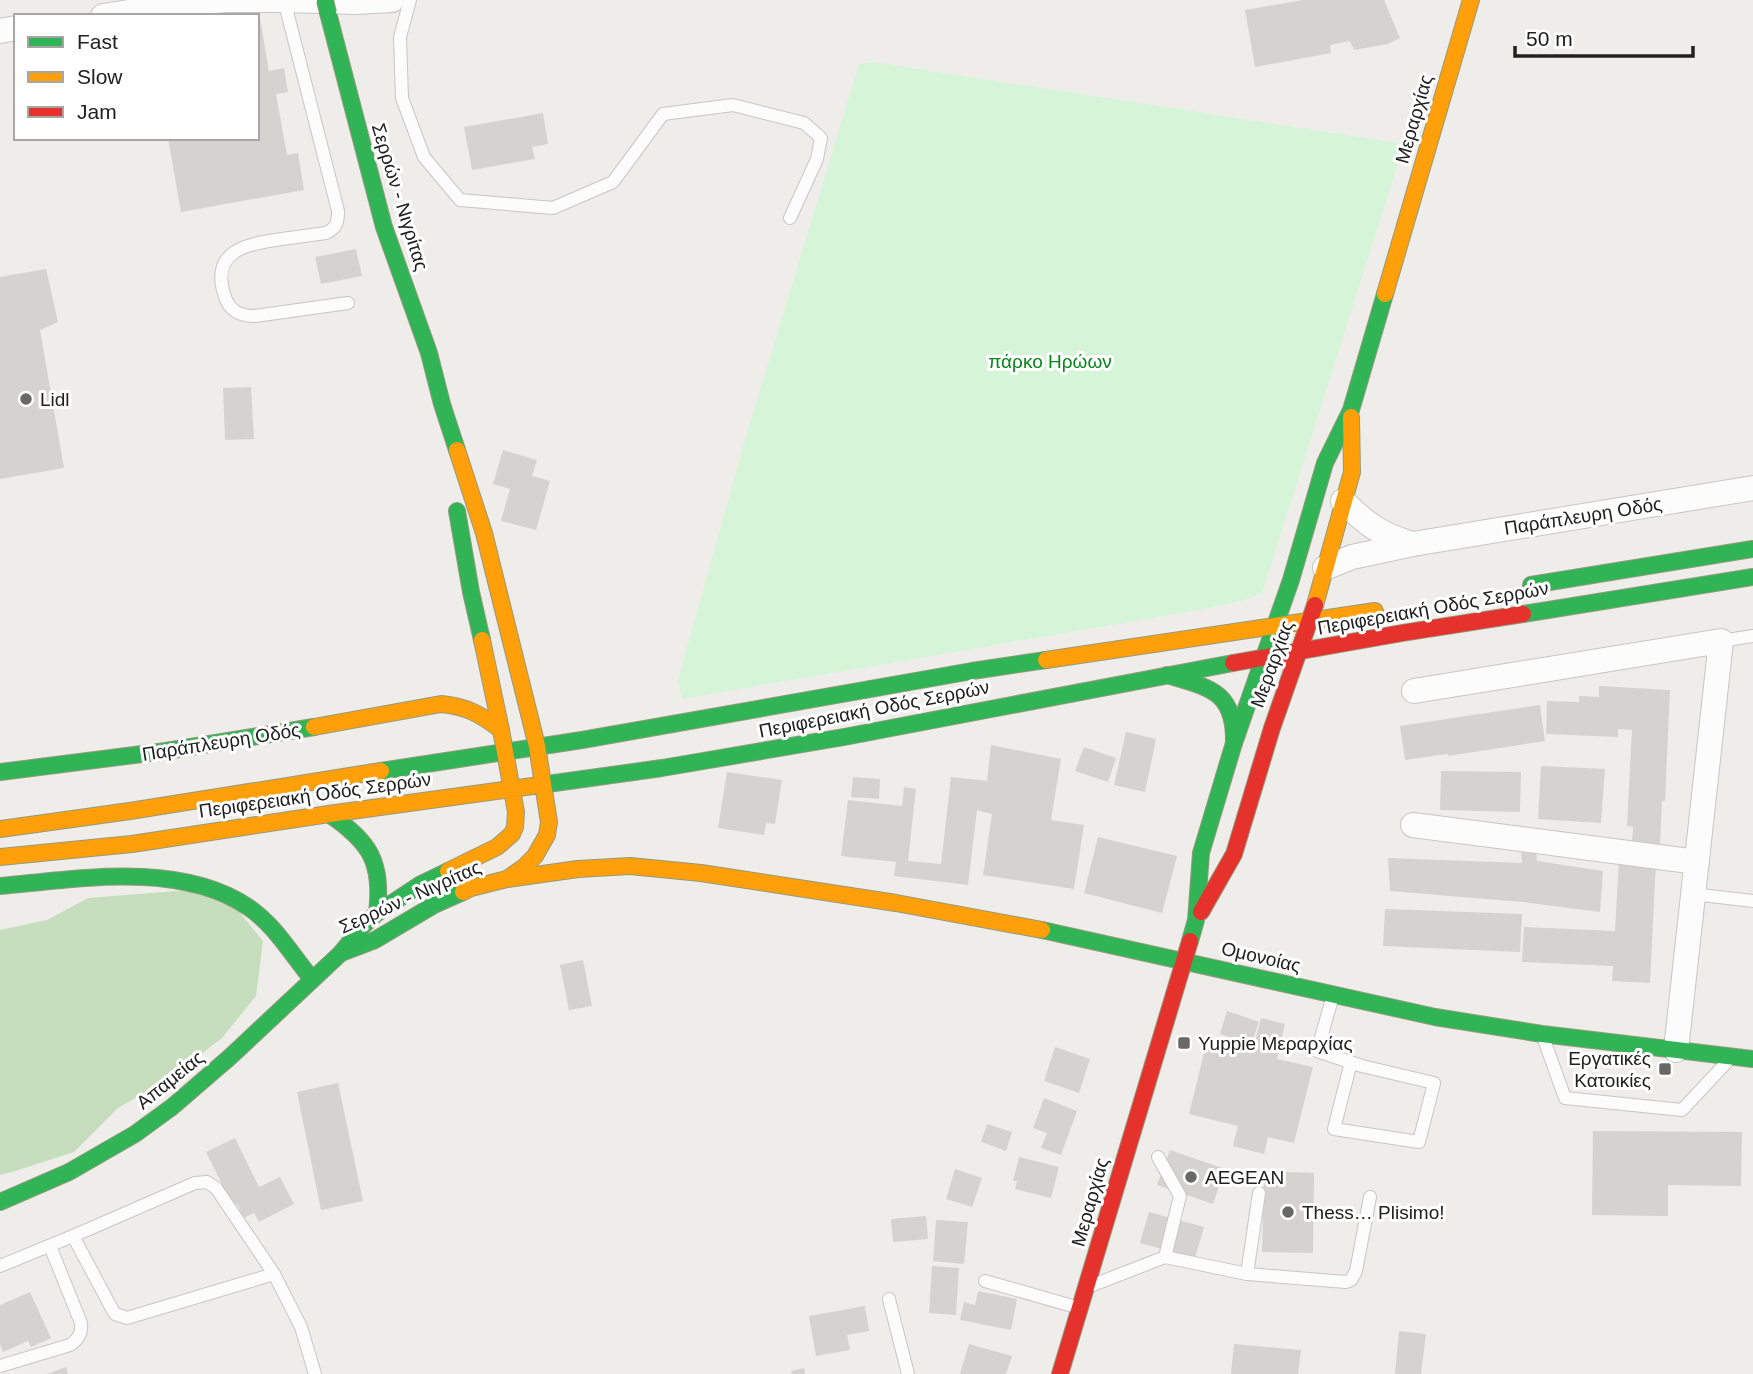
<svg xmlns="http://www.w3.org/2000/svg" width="1753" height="1374" font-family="Helvetica,sans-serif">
<rect width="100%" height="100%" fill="#eeede9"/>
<path fill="#c6debd" d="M 189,890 L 237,909 L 263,941 L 256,996 L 222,1038 L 170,1078 L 118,1108 L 74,1152 L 15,1171 L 0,1175 L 0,930 L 47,920 L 88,898 Z"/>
<path fill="#d6f5d8" d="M 873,62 L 1404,144 L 1262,593 L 1241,601 L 1204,609 L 682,699 L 678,680 L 745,440 L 859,64 Z"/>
<g fill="#d5d3d0">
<path d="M 1303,0 L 1384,0 L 1400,38 L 1388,44 L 1354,50 L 1350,41 L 1330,45 L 1331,53 L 1255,67 L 1245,10 Z"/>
<path d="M 257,18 L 260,18 L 269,71 L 284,68 L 288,92 L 276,94 L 287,155 L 298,153 L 304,190 L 181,212 L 168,138 L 257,138 Z"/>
<path d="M 543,113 L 548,144 L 532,147 L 535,159 L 472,170 L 464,127 Z"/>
<path d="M 356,249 L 362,276 L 321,284 L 315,257 Z"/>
<path d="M 46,269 L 58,322 L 40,330 L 64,468 L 0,479 L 0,277 Z"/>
<path d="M 251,387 L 254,439 L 225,440 L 223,388 Z"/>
<path d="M 503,450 L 537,460 L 532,476 L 550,481 L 536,530 L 501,521 L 510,489 L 493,484 Z"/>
<path d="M 1599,686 L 1670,690 L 1665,801 L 1662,801 L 1660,844 L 1632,842 L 1633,827 L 1627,826 L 1632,730 L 1618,729 L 1618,737 L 1546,734 L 1547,701 L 1579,702 L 1579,696 L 1599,697 Z"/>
<path d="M 1540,705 L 1545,741 L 1448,756 L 1447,754 L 1405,760 L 1400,726 Z"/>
<path d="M 1126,732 L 1156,739 L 1145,792 L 1114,785 Z"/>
<path d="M 991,745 L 1061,759 L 1051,820 L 1084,825 L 1074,889 L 983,875 L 992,814 L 977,810 L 968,885 L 894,876 L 896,862 L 841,856 L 848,800 L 902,806 L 904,787 L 916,789 L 908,861 L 941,864 L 951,777 L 987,781 Z"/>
<path d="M 1084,747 L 1116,758 L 1108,782 L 1075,771 Z"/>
<path d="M 1541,766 L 1605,769 L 1601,823 L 1538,819 Z"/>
<path d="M 1441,771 L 1521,772 L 1520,812 L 1440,810 Z"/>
<path d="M 727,772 L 782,780 L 775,824 L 766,823 L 764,835 L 718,828 Z"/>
<path d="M 853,777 L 880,779 L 879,799 L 851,797 Z"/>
<path d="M 1098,837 L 1177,856 L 1162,913 L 1084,893 Z"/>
<path d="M 1536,850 L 1537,861 L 1603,871 L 1600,912 L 1522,902 L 1390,891 L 1388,858 L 1522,863 L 1521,851 Z"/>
<path d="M 1619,859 L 1656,861 L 1650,983 L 1612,981 L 1613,966 L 1522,962 L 1524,927 L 1615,931 Z"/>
<path d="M 1385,909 L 1522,914 L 1520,952 L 1383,946 Z"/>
<path d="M 583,960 L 592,1006 L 569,1010 L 560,965 Z"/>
<path d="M 1227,1011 L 1259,1022 L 1251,1045 L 1220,1034 Z"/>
<path d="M 1261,1018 L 1285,1024 L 1277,1059 L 1313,1067 L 1294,1143 L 1268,1137 L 1264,1154 L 1233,1146 L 1238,1126 L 1189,1114 L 1207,1041 L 1252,1053 Z"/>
<path d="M 1055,1047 L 1090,1059 L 1079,1093 L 1044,1081 Z"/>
<path d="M 338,1083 L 363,1201 L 321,1210 L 297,1092 Z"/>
<path d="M 1044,1098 L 1077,1111 L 1061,1155 L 1041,1148 L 1047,1133 L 1033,1128 Z"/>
<path d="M 987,1124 L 1012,1132 L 1006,1151 L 981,1142 Z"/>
<path d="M 1593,1131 L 1742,1132 L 1741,1186 L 1668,1185 L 1668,1216 L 1592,1215 Z"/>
<path d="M 235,1138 L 259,1187 L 280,1177 L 294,1204 L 259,1222 L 254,1213 L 244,1218 L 237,1204 L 233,1206 L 206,1152 Z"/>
<path d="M 1170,1150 L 1225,1169 L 1213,1204 L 1157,1185 Z"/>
<path d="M 1019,1157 L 1059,1167 L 1051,1198 L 1015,1189 L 1017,1181 L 1013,1181 Z"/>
<path d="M 955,1169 L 982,1178 L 972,1207 L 946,1199 Z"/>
<path d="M 1264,1171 L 1314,1173 L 1313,1253 L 1262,1252 Z"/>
<path d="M 1149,1212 L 1204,1227 L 1195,1258 L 1140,1243 Z"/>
<path d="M 926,1216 L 928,1239 L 893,1242 L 891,1219 Z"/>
<path d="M 936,1220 L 968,1222 L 964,1264 L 933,1261 Z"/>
<path d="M 932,1266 L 959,1268 L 956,1315 L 929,1313 Z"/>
<path d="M 978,1291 L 1017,1299 L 1011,1330 L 960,1320 L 964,1302 L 975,1305 Z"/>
<path d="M 30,1292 L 51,1338 L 31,1347 L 28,1341 L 3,1352 L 0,1344 L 0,1305 Z"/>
<path d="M 865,1306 L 869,1331 L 847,1335 L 850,1350 L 816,1356 L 809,1316 Z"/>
<path d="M 1399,1331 L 1426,1334 L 1421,1374 L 1395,1374 Z"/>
<path d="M 969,1344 L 1012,1356 L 1006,1374 L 960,1374 Z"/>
<path d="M 1234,1344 L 1301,1350 L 1298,1374 L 1231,1374 Z"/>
<path d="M 66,1367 L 68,1374 L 47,1374 Z"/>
<path d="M 804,1368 L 805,1374 L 792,1374 L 791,1371 Z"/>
</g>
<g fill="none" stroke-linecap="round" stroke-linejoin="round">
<g stroke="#c7c6c5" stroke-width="14">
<g id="lane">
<path d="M 284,0 L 338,211 C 338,222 337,228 326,233 C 312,235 297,237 282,239 C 247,244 209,250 225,297 C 230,312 241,316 255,316 L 348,303"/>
<path d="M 410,0 L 400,37 L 402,98 L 424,157 L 460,200 L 553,208 L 613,182 L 663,114 L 733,105 L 804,123 L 821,138 L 817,159 L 790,218"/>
<path d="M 1721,641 L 1753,636"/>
<path d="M 1693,894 L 1753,901"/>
<path d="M 1333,996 L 1317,1051 L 1362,1066 L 1434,1083 L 1419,1142 L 1334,1129 L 1351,1062"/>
<path d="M 1543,1037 L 1565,1098 L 1682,1110 L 1727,1062"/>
<path d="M 73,1236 L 112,1309 L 115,1314 L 127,1318 L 274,1274"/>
<path d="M 1165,1257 L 1247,1274 L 1346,1282 L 1351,1280 L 1356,1271 L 1370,1197"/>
<path d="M 0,1266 L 73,1236 L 195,1183 L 207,1182 L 216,1188 L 274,1274 L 301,1327 L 315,1374"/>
<path d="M 1247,1274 L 1259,1193"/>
<path d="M 985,1281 L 1076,1307"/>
<path d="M 1093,1285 L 1165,1257 L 1180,1196 L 1158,1157"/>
<path d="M 889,1299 L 908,1374"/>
<path d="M 0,1366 L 70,1345 C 79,1339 82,1333 81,1323 L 50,1246"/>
</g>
</g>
<g stroke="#c7c6c5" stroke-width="26">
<g id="street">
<path d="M 284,0 L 355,2 L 392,0"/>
<path d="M 103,16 L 189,3 L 226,0 L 280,0"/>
<path d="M 0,31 L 16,28"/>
<path d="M 1343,501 C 1367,525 1380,534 1412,544"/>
<path d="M 1325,568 L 1352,557 L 1413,544 L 1753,488"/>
<path d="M 1414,691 L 1721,641 L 1676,1050"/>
<path d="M 1413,825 L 1697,862"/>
</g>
</g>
<g stroke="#95997f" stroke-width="18">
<g id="fast">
<path d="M 328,13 L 384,227 L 429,353 L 442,404 L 457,450"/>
<path d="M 457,511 L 471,592 L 482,640"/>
<path d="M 1531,585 L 1753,549"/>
<path d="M 1523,614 L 1753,577"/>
<path d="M 1167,675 C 1210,688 1235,691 1234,743"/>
<path d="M 381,771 L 582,740 L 972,671 L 1046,660"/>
<path d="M 0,772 L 166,751 L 314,727"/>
<path d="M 533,786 L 662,768 L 844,737 L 1233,663"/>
<path d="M 329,814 C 370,842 383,862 377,913"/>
<path d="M 0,886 C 78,879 179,861 248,907 C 274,924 292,955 312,979"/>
<path d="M 1042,930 L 1435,1017 L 1542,1034 L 1753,1059"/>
<path d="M 1190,941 L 1196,920 L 1201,853 L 1234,743 L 1291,580 L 1325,463 L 1351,410 L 1385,294"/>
<path d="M 341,953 L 375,940 L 434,905 L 463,892"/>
<path d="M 0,1202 L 69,1172 L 135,1134 L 172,1107 L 230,1057 L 341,953 L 363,926 L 377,913 L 421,884 L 448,871"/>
</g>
</g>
<g stroke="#95997f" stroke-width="18">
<g id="slow">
<path d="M 1385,294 L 1471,0"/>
<path d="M 457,450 L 484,533 L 537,746 L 549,822 L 547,835 L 535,856 L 524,867 L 507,879 L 471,888 L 463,892"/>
<path d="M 1315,605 L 1352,472 L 1351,417"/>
<path d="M 1046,660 L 1375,611"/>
<path d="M 314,727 L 441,704 C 466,706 482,715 501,730"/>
<path d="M 0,829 L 130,811 L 381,771"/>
<path d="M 0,857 L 132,844 L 329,814 L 533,786"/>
<path d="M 448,871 L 497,847 L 512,834 L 515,827 L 516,812 L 501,730 L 482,640"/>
<path d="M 507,879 L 578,869 L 630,866 L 701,873 L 896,903 L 1042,930"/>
</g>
</g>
<g stroke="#95997f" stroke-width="18">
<g id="jam">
<path d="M 1233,663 L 1402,633 L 1523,614"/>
<path d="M 1201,912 L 1234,854 L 1272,728 L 1315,605"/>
<path d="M 1060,1374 L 1190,941"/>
</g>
</g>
<use href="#lane" stroke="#fcfcfc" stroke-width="12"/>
<use href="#street" stroke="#fcfcfc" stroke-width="24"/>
<use href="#fast" stroke="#30b455" stroke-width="16"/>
<use href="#slow" stroke="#ff9f0a" stroke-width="16"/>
<use href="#jam" stroke="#e5322d" stroke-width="16"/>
<g stroke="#95997f" stroke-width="18" stroke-linecap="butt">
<path id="fast-bridge" d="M 325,0 L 328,13"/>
</g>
<use href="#fast-bridge" stroke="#30b455" stroke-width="16"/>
</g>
<g fill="#686866" stroke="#fff" stroke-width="2.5">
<circle cx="26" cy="399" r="7"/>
<rect x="1177" y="1036" width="14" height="14" rx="3.5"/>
<rect x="1658" y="1062" width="14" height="14" rx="3.5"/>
<circle cx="1191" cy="1177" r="7"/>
<circle cx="1288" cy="1212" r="7"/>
</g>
<g text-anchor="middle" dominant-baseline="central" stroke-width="6" stroke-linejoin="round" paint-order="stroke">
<g font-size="19" fill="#202020" stroke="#fff">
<text transform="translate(1414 119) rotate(-74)">Μεραρχίας</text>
<text transform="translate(400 197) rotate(73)">Σερρών - Νιγρίτας</text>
<text transform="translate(1583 516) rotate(-9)">Παράπλευρη Οδός</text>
<text transform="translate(1433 608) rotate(-10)">Περιφερειακή Οδός Σερρών</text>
<text transform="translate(1272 664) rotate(-70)">Μεραρχίας</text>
<text transform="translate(874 709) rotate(-11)">Περιφερειακή Οδός Σερρών</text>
<text transform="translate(221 742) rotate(-9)">Παράπλευρη Οδός</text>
<text transform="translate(315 795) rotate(-8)">Περιφερειακή Οδός Σερρών</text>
<text transform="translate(410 897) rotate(-24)">Σερρών - Νιγρίτας</text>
<text transform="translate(1261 957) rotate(13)">Ομονοίας</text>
<text transform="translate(170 1080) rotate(-39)">Απαμείας</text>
<text transform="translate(1090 1202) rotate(-74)">Μεραρχίας</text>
</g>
<g font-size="19" fill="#06861b" stroke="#fff">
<text x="1050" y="361">πάρκο Ηρώων</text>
</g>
<g font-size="19" fill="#202020" stroke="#fff" text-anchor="start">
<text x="40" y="399">Lidl</text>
<text x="1198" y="1043">Yuppie Μεραρχίας</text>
<text x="1651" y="1058" text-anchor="end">Εργατικές<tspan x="1651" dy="22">Κατοικίες</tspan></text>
<text x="1205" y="1177">AEGEAN</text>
<text x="1302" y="1212">Thess… Plisimo!</text>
</g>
</g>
<rect x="14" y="14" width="245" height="126" fill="#ffffff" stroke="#a6a6a6" stroke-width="2"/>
<rect x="28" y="37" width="35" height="10" fill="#30b455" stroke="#a6a6a6" stroke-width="2"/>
<text x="77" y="49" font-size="21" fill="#202020">Fast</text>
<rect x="28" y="72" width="35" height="10" fill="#ff9f0a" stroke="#a6a6a6" stroke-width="2"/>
<text x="77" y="84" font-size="21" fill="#202020">Slow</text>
<rect x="28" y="107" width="35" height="10" fill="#e5322d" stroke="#a6a6a6" stroke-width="2"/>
<text x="77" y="119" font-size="21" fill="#202020">Jam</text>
<path d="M1515 46v10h178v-10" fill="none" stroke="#202020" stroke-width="3.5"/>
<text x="1526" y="46" font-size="21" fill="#202020" stroke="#ffffff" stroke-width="5" paint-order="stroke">50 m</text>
</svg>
